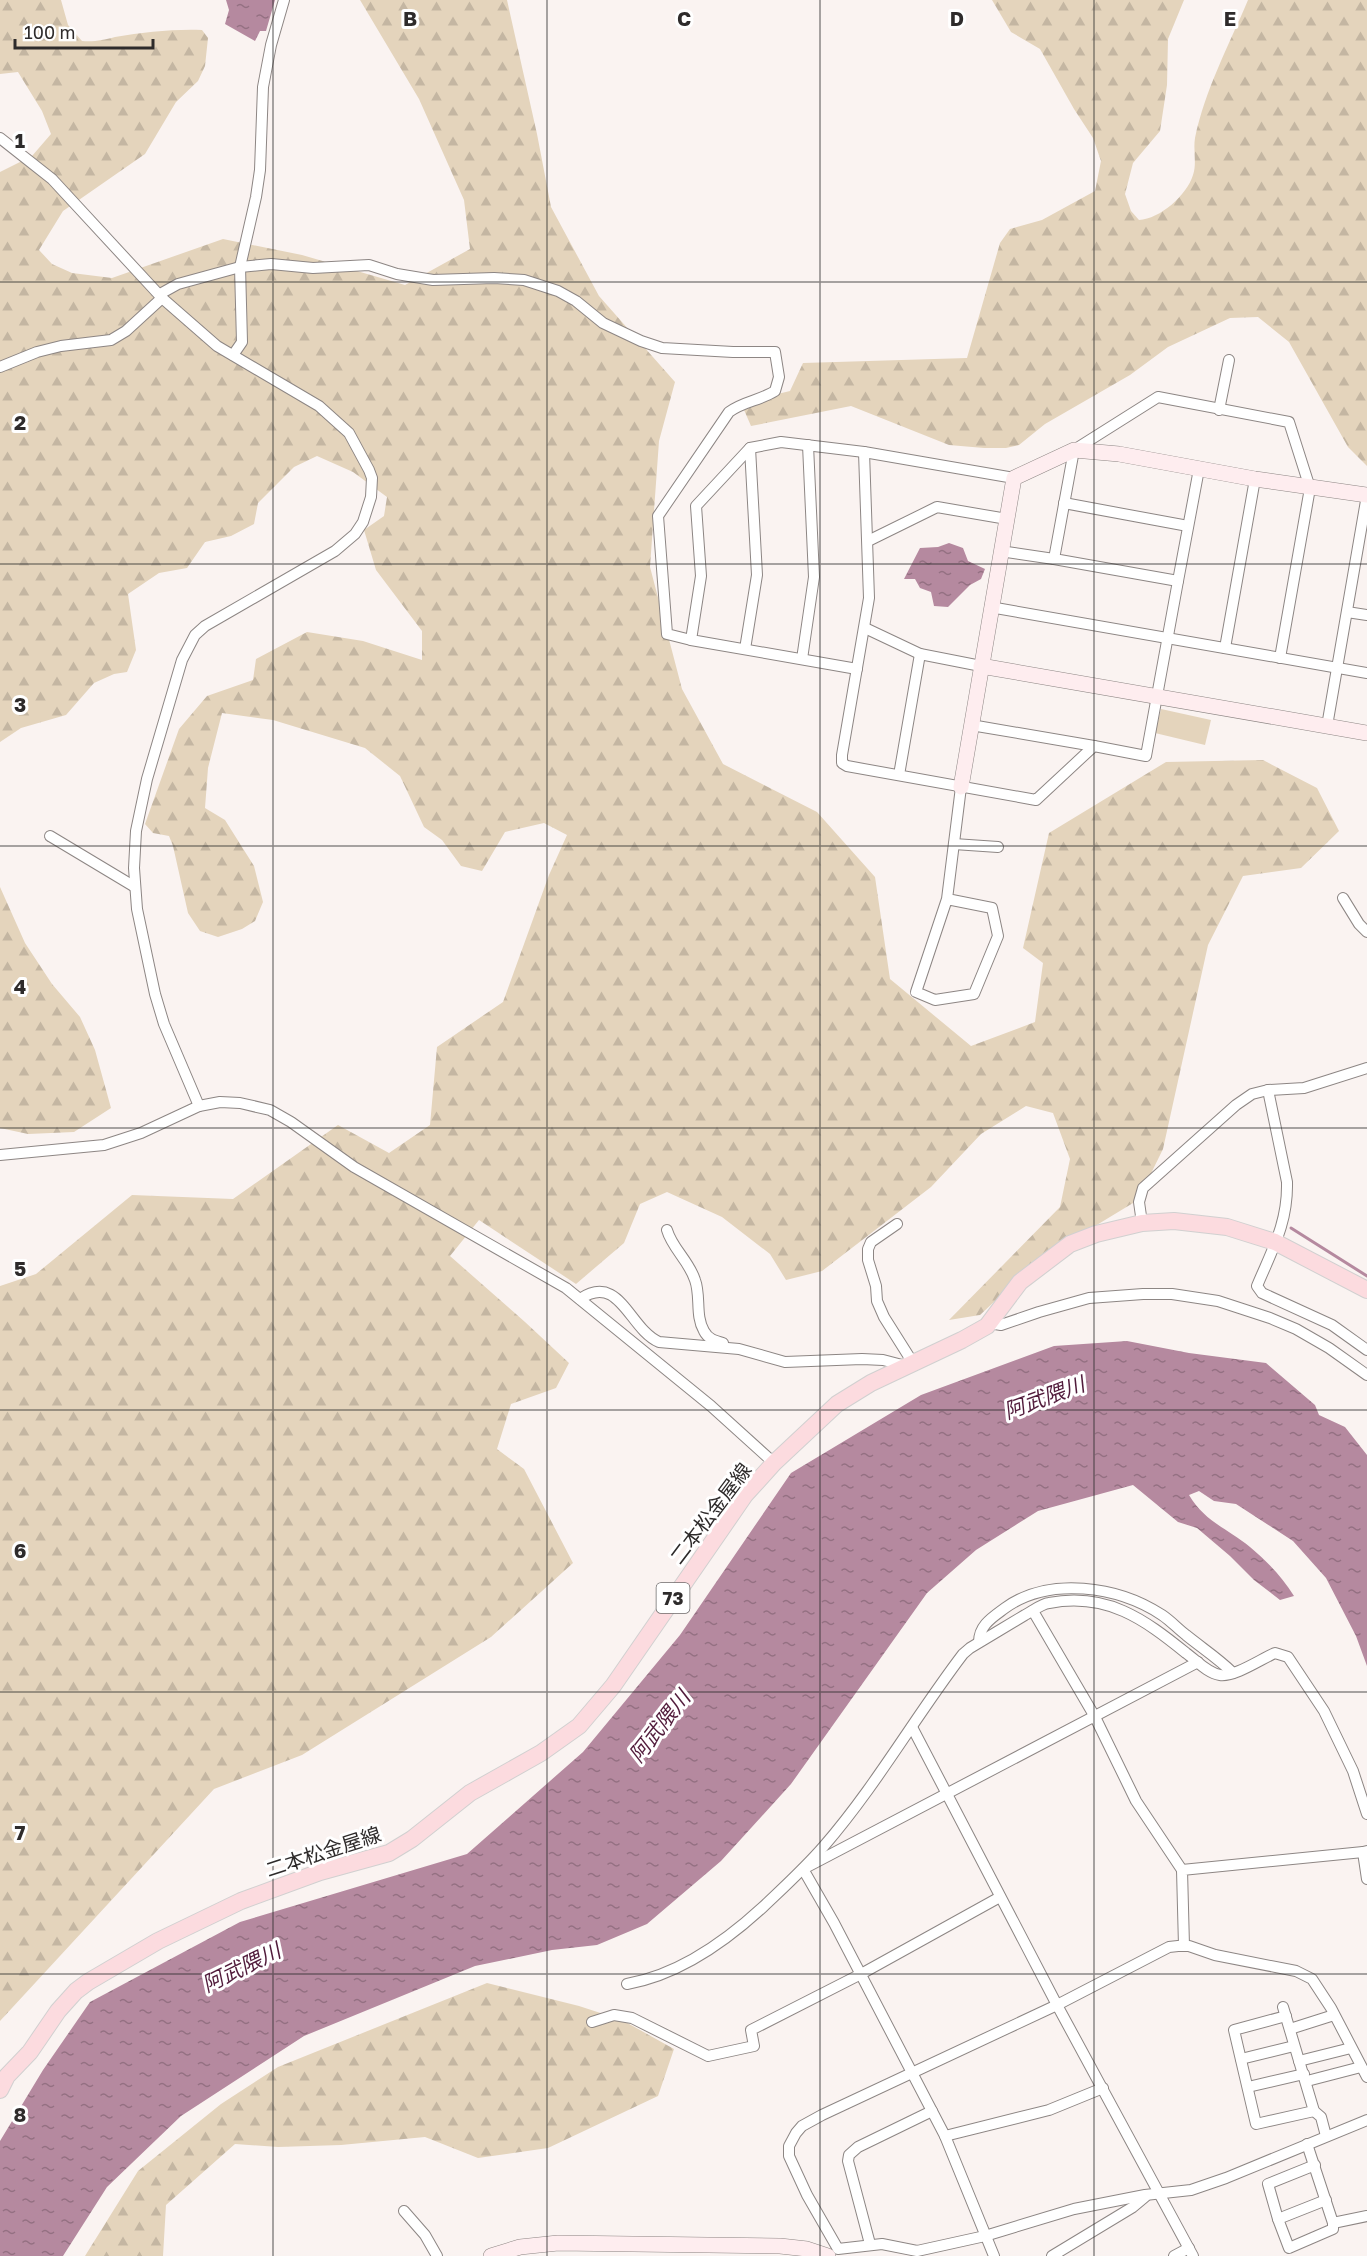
<svg xmlns="http://www.w3.org/2000/svg" width="1367" height="2256" font-family="'Golos Text','Noto Sans JP',sans-serif">
<defs>
<pattern id="forest-firs" width="22" height="20" patternUnits="userSpaceOnUse" patternTransform="scale(1.5)"><rect width="22" height="20" fill="#e4d4bc"/><path d="M5 1l3.5 6h-7zM16 11l3.5 6h-7z" fill="#c4b6a2"/></pattern>
<pattern id="water-ripples" width="26" height="14" patternUnits="userSpaceOnUse" patternTransform="scale(1.5)"><rect width="26" height="14" fill="#b5899f"/><path d="M2 4q2-2 4 0t4 0M15 11q2-2 4 0t4 0" fill="none" stroke="#947082"/></pattern>
</defs>
<rect width="100%" height="100%" fill="#faf3f1"/>
<path fill="#e4d4bc" d="M 1161,709 L 1211,720 L 1205,745 L 1155,733 Z"/>
<g fill="url(#forest-firs)">
<path d="M 0,0 L 61,0 L 68,25 L 82,41 C 95,42 103,40 115,37 C 144,32 173,29 202,30 L 208,38 L 205,66 L 198,81 L 176,102 L 145,154 L 63,211 L 39,250 L 52,264 L 72,273 L 112,278 L 223,239 L 302,255 L 405,285 L 470,249 L 464,200 L 419,99 L 360,0 L 507,0 L 537,134 L 551,207 L 599,296 L 675,382 L 659,441 L 650,567 L 682,689 L 723,764 L 817,812 L 875,877 L 890,979 L 971,1046 L 1035,1022 L 1043,963 L 1023,948 L 1049,833 L 1166,762 L 1263,760 L 1317,788 L 1339,831 L 1301,868 L 1243,876 L 1208,945 L 1163,1149 L 1138,1200 L 1039,1260 L 980,1315 L 949,1320 L 1060,1207 L 1070,1159 L 1053,1113 L 1026,1106 L 981,1134 L 931,1187 L 822,1271 L 786,1280 L 770,1254 L 722,1217 L 667,1192 L 640,1204 L 624,1243 L 576,1284 L 479,1220 L 450,1256 L 525,1322 L 569,1363 L 556,1388 L 511,1404 L 497,1449 L 524,1469 L 573,1563 L 491,1637 L 302,1755 L 214,1789 L 0,2021 L 0,1286 L 36,1274 L 132,1195 L 233,1199 L 338,1125 L 389,1153 L 430,1125 L 437,1047 L 503,1002 L 549,875 L 567,835 L 544,823 L 505,832 L 482,871 L 461,866 L 442,840 L 424,827 L 400,776 L 365,748 L 273,720 L 222,713 L 208,768 L 205,808 L 225,820 L 254,866 L 263,902 L 255,921 L 242,929 L 218,937 L 200,931 L 188,913 L 173,846 L 169,836 L 153,833 L 145,824 L 179,729 L 207,696 L 253,680 L 256,659 L 307,632 L 363,641 L 422,660 L 422,631 L 376,570 L 364,530 L 384,516 L 387,497 L 353,472 L 317,456 L 294,467 L 258,503 L 254,524 L 231,536 L 205,542 L 187,568 L 159,573 L 128,594 L 136,650 L 127,672 L 114,674 L 94,683 L 66,715 L 21,728 L 0,742 L 0,172 L 32,156 L 51,134 L 42,111 L 18,72 L 0,74 Z"/>
<path d="M 992,0 L 1184,0 L 1168,39 L 1167,85 L 1160,131 L 1133,163 L 1125,194 L 1131,211 L 1139,220 C 1160,219 1187,195 1193,175 C 1197,164 1193,150 1195,138 C 1205,90 1229,45 1248,0 L 1367,0 L 1367,466 L 1348,447 L 1289,342 L 1258,317 L 1230,318 L 1168,347 L 1130,375 L 1045,424 L 1019,445 L 1006,448 L 984,448 L 949,445 L 851,406 L 751,426 L 741,403 L 790,391 L 803,363 L 967,358 L 1000,243 L 1010,229 L 1042,220 L 1095,191 L 1101,161 L 1093,138 L 1074,109 L 1040,49 L 1011,32 Z"/>
<path d="M 0,887 L 25,943 L 52,984 L 80,1017 L 95,1050 L 111,1108 L 74,1132 L 28,1134 L 0,1128 Z"/>
<path d="M 487,1983 L 579,2006 L 622,2020 L 674,2049 L 658,2096 L 548,2148 L 478,2158 L 425,2137 L 341,2145 L 278,2147 L 235,2144 L 166,2205 L 163,2256 L 85,2256 L 138,2171 L 221,2104 L 278,2067 Z"/>
</g>
<g fill="url(#water-ripples)">
<path d="M 226,0 L 275,0 L 266,31 L 260,31 L 255,41 L 225,24 L 229,10 Z"/>
<path d="M 949,543 L 963,548 L 968,561 L 985,569 L 981,579 L 970,585 L 948,607 L 934,606 L 931,592 L 920,588 L 915,579 L 904,579 L 920,548 L 938,547 Z"/>
<path d="M 1127,1341 L 1189,1353 L 1266,1363 L 1315,1405 L 1319,1415 L 1345,1427 L 1367,1455 L 1367,1666 L 1356,1636 L 1326,1578 L 1293,1541 L 1236,1504 L 1214,1501 L 1199,1491 L 1189,1495 C 1205,1522 1227,1528 1250,1547 C 1267,1561 1282,1577 1294,1596 L 1280,1600 L 1254,1580 L 1230,1556 L 1197,1528 L 1178,1522 L 1133,1485 L 1038,1511 L 976,1550 L 927,1593 L 791,1784 L 721,1861 L 647,1924 L 597,1945 L 552,1950 L 475,1966 L 304,2036 L 181,2116 L 107,2187 L 63,2256 L 0,2256 L 0,2141 L 43,2070 L 90,2002 L 240,1922 L 467,1854 L 583,1752 L 680,1635 L 791,1473 L 921,1395 L 1054,1346 Z"/>
</g>
<g fill="none" stroke-linecap="round" stroke-linejoin="round">
<path stroke="#b5899f" stroke-width="3" d="M 1291,1228 L 1367,1276"/>
<g stroke="#8d8684" stroke-width="12">
<g id="street">
<path d="M 0,138 L 52,179 L 162,298 L 217,346 L 319,406 L 349,433 L 369,470 L 372,478 L 371,497 L 363,522 L 355,534 L 335,551 L 205,626 L 195,635 L 182,660 L 147,779 L 136,831 L 134,868 L 137,909 L 155,994 L 164,1024 L 199,1106"/>
<path d="M 160,294 L 178,284 L 240,267 L 271,264 L 313,268 L 369,265 L 397,274 L 433,280 L 494,278 L 524,280 L 558,291 L 576,301 L 603,323 L 641,341 L 662,348 L 733,352 L 775,352 L 779,377 L 775,391 C 759,401 744,401 729,412 L 658,516 L 667,634 L 691,640"/>
<path d="M 233,355 L 242,342 L 240,267 L 256,197 L 260,170 L 263,87 L 271,45 L 284,0"/>
<path d="M 0,367 L 37,352 L 61,346 L 111,340 L 126,331 L 162,298"/>
<path d="M 1219,410 L 1229,360"/>
<path d="M 864,452 L 869,598 L 842,755 L 842,763 L 847,766 L 1036,800 L 1094,746 L 1146,756 L 1178,581 L 1054,559 L 1074,450 L 1158,397 L 1289,422 L 1310,488 L 1280,658"/>
<path d="M 1064,503 L 1188,526"/>
<path d="M 868,541 L 937,507 L 1007,519"/>
<path d="M 1000,551 L 1054,559"/>
<path d="M 1178,581 L 1199,469"/>
<path d="M 990,607 L 1367,673"/>
<path d="M 1347,612 L 1367,615"/>
<path d="M 865,628 L 920,654 L 981,666"/>
<path d="M 1225,648 L 1255,479"/>
<path d="M 745,649 L 757,575 L 750,448"/>
<path d="M 802,659 L 814,577 L 808,445"/>
<path d="M 857,669 L 691,640 L 701,576 L 696,506 L 750,448 L 781,442 L 864,452 L 1014,478"/>
<path d="M 971,725 L 1094,746"/>
<path d="M 1327,726 L 1367,495"/>
<path d="M 899,775 L 920,654"/>
<path d="M 50,836 L 135,887"/>
<path d="M 954,844 L 998,847"/>
<path d="M 1343,898 L 1359,924 L 1367,932"/>
<path d="M 947,899 L 992,908 L 998,936 L 974,994 L 935,1000 L 916,992 L 947,899 L 961,787"/>
<path d="M 1268,1090 L 1287,1182 C 1288,1223 1272,1250 1257,1286 L 1262,1293 L 1332,1325 L 1367,1350"/>
<path d="M 0,1155 L 104,1145 L 141,1133 L 199,1106 L 220,1102 L 240,1103 L 270,1110 L 291,1122 L 354,1167 L 566,1288 L 711,1406 L 774,1463"/>
<path d="M 1142,1223 L 1139,1202 L 1143,1188 L 1236,1105 L 1252,1094 L 1268,1090 L 1304,1088 L 1367,1068"/>
<path d="M 897,1224 L 871,1242 L 868,1249 L 868,1260 L 876,1286 L 877,1301 L 884,1317 L 913,1363"/>
<path d="M 667,1230 C 672,1248 689,1261 695,1280 C 701,1296 695,1316 704,1331 C 708,1339 715,1341 723,1343"/>
<path d="M 580,1299 C 620,1272 629,1329 659,1342 L 739,1349 L 785,1362 L 862,1359 L 883,1360 L 906,1366"/>
<path d="M 989,1323 L 1001,1325 L 1039,1312 L 1089,1298 L 1143,1294 L 1172,1294 L 1218,1301 L 1270,1318 L 1296,1329 L 1329,1348 L 1367,1375"/>
<path d="M 1033,1611 L 1095,1717 L 1136,1801 L 1182,1870"/>
<path d="M 979,1642 C 979,1625 993,1617 1005,1608 C 1049,1576 1118,1586 1162,1615 C 1171,1621 1178,1629 1186,1635 C 1202,1648 1219,1659 1233,1673"/>
<path d="M 912,1727 L 1057,2005 L 1193,2256"/>
<path d="M 1367,1851 L 1363,1852 L 1367,1879"/>
<path d="M 1184,1946 L 1182,1870 L 1363,1852"/>
<path d="M 627,1984 C 679,1975 725,1942 763,1907 C 784,1887 805,1868 824,1846 C 876,1786 915,1717 963,1654 L 970,1648 C 988,1637 1007,1626 1025,1615 C 1033,1611 1041,1604 1049,1603 C 1107,1592 1144,1619 1186,1653 C 1196,1660 1207,1673 1220,1675 C 1235,1677 1261,1659 1275,1653 L 1288,1657 L 1324,1711 L 1353,1771 L 1367,1814"/>
<path d="M 1283,2007 L 1314,2111 L 1321,2117 L 1326,2136"/>
<path d="M 1286,2016 L 1234,2030 L 1256,2124 L 1314,2111"/>
<path d="M 592,2022 L 614,2015 L 632,2018 L 708,2056 L 754,2046 L 751,2030 L 861,1974 L 1000,1897"/>
<path d="M 1290,2029 L 1334,2015"/>
<path d="M 1241,2059 L 1294,2046"/>
<path d="M 1299,2061 L 1351,2048"/>
<path d="M 1367,2077 L 1331,2008 L 1312,1979 L 1296,1971 L 1215,1955 L 1189,1946 L 1178,1946 L 1169,1947 L 1057,2005 L 822,2115 L 802,2126 L 796,2133 L 789,2146 L 789,2156 L 807,2195 L 838,2249 L 882,2244 L 917,2251 L 985,2236 L 1074,2209 L 1145,2195 L 1191,2190 L 1226,2178 L 1367,2120"/>
<path d="M 1307,2081 L 1361,2067"/>
<path d="M 1248,2087 L 1304,2074"/>
<path d="M 945,2136 L 1049,2110 L 1103,2088"/>
<path d="M 1307,2144 L 1333,2223 L 1367,2216"/>
<path d="M 1326,2200 L 1278,2219 L 1289,2248 L 1333,2229 L 1333,2223"/>
<path d="M 404,2211 L 425,2235 L 437,2256"/>
<path d="M 1278,2219 L 1268,2184 L 1315,2165"/>
<path d="M 870,2244 L 848,2161 L 849,2155 L 858,2147 L 932,2111"/>
<path d="M 994,2256 L 945,2136 L 834,1923 L 803,1869 L 1198,1662"/>
<path d="M 1052,2256 L 1133,2207 L 1145,2197"/>
<path d="M 1174,2256 L 1189,2248"/>
</g>
</g>
<g stroke="#8d8684" stroke-width="16">
<g id="secondary">
<path d="M 981,666 L 1367,733"/>
<path d="M 961,787 L 1014,478 L 1074,450 L 1119,454 L 1255,479 L 1367,495"/>
<path d="M 491,2256 L 520,2247 L 558,2243 L 780,2246 L 807,2249 L 828,2256"/>
</g>
</g>
<g stroke="#d1d0d0" stroke-width="18">
<path id="primary" d="M 0,2090 L 7,2076 L 30,2052 L 58,2011 L 76,1991 L 88,1982 L 158,1941 L 241,1901 L 320,1872 L 389,1853 L 412,1839 L 470,1793 L 541,1753 L 579,1726 L 613,1686 L 745,1495 L 774,1463 L 837,1404 L 871,1383 L 962,1340 L 987,1326 L 1020,1282 L 1070,1244 L 1096,1234 L 1142,1223 L 1174,1221 L 1227,1227 L 1275,1242 L 1367,1290"/>
</g>
<use href="#street" stroke="#fff" stroke-width="10"/>
<use href="#secondary" stroke="#feedef" stroke-width="15"/>
<use href="#primary" stroke="#fcdbdf" stroke-width="16"/>
</g>
<path fill="none" stroke="#2e2b2b" stroke-width="1.5" stroke-opacity="0.55" d="M 273,0 L 273,2256M 547,0 L 547,2256M 820,0 L 820,2256M 1094,0 L 1094,2256M 0,282 L 1367,282M 0,564 L 1367,564M 0,846 L 1367,846M 0,1128 L 1367,1128M 0,1410 L 1367,1410M 0,1692 L 1367,1692M 0,1974 L 1367,1974"/>
<g text-anchor="middle" dominant-baseline="central" stroke-width="6" stroke-linejoin="round" paint-order="stroke">
<rect fill="#fff" stroke="#6d6b6b" stroke-width="1.5" x="656.5" y="1583" width="33" height="30" rx="4.5"/>
<g font-size="18" font-weight="bold" fill="#2e2b2b">
<text x="673" y="1598">73</text>
</g>
<g font-size="20" fill="#2e2b2b" stroke="#fff">
<text transform="translate(710 1513) rotate(-53)">二本松金屋線</text>
<text transform="translate(323 1851) rotate(-18)">二本松金屋線</text>
</g>
<g font-size="21" font-style="italic" fill="#511b3b" stroke="#fff">
<text transform="translate(1044 1397) rotate(-20)">阿武隈川</text>
<text transform="translate(659 1726) rotate(-52)">阿武隈川</text>
<text transform="translate(241 1967) rotate(-26)">阿武隈川</text>
</g>
</g>
<g font-size="20" text-anchor="middle" font-weight="bold" fill="#2e2b2b" stroke="#fff" stroke-width="6" stroke-linejoin="round" paint-order="stroke">
<text x="410" y="26">B</text>
<text x="684" y="26">C</text>
<text x="957" y="26">D</text>
<text x="1230" y="26">E</text>
<text x="20" y="148">1</text>
<text x="20" y="430">2</text>
<text x="20" y="712">3</text>
<text x="20" y="994">4</text>
<text x="20" y="1276">5</text>
<text x="20" y="1558">6</text>
<text x="20" y="1840">7</text>
<text x="20" y="2122">8</text>
</g>
<path d="M15 39v9h138v-9" fill="none" stroke="#2e2b2b" stroke-width="3"/>
<text x="24" y="39" font-size="18" fill="#2e2b2b" stroke="#ffffff" stroke-width="4.5" paint-order="stroke">100 m</text>
</svg>
